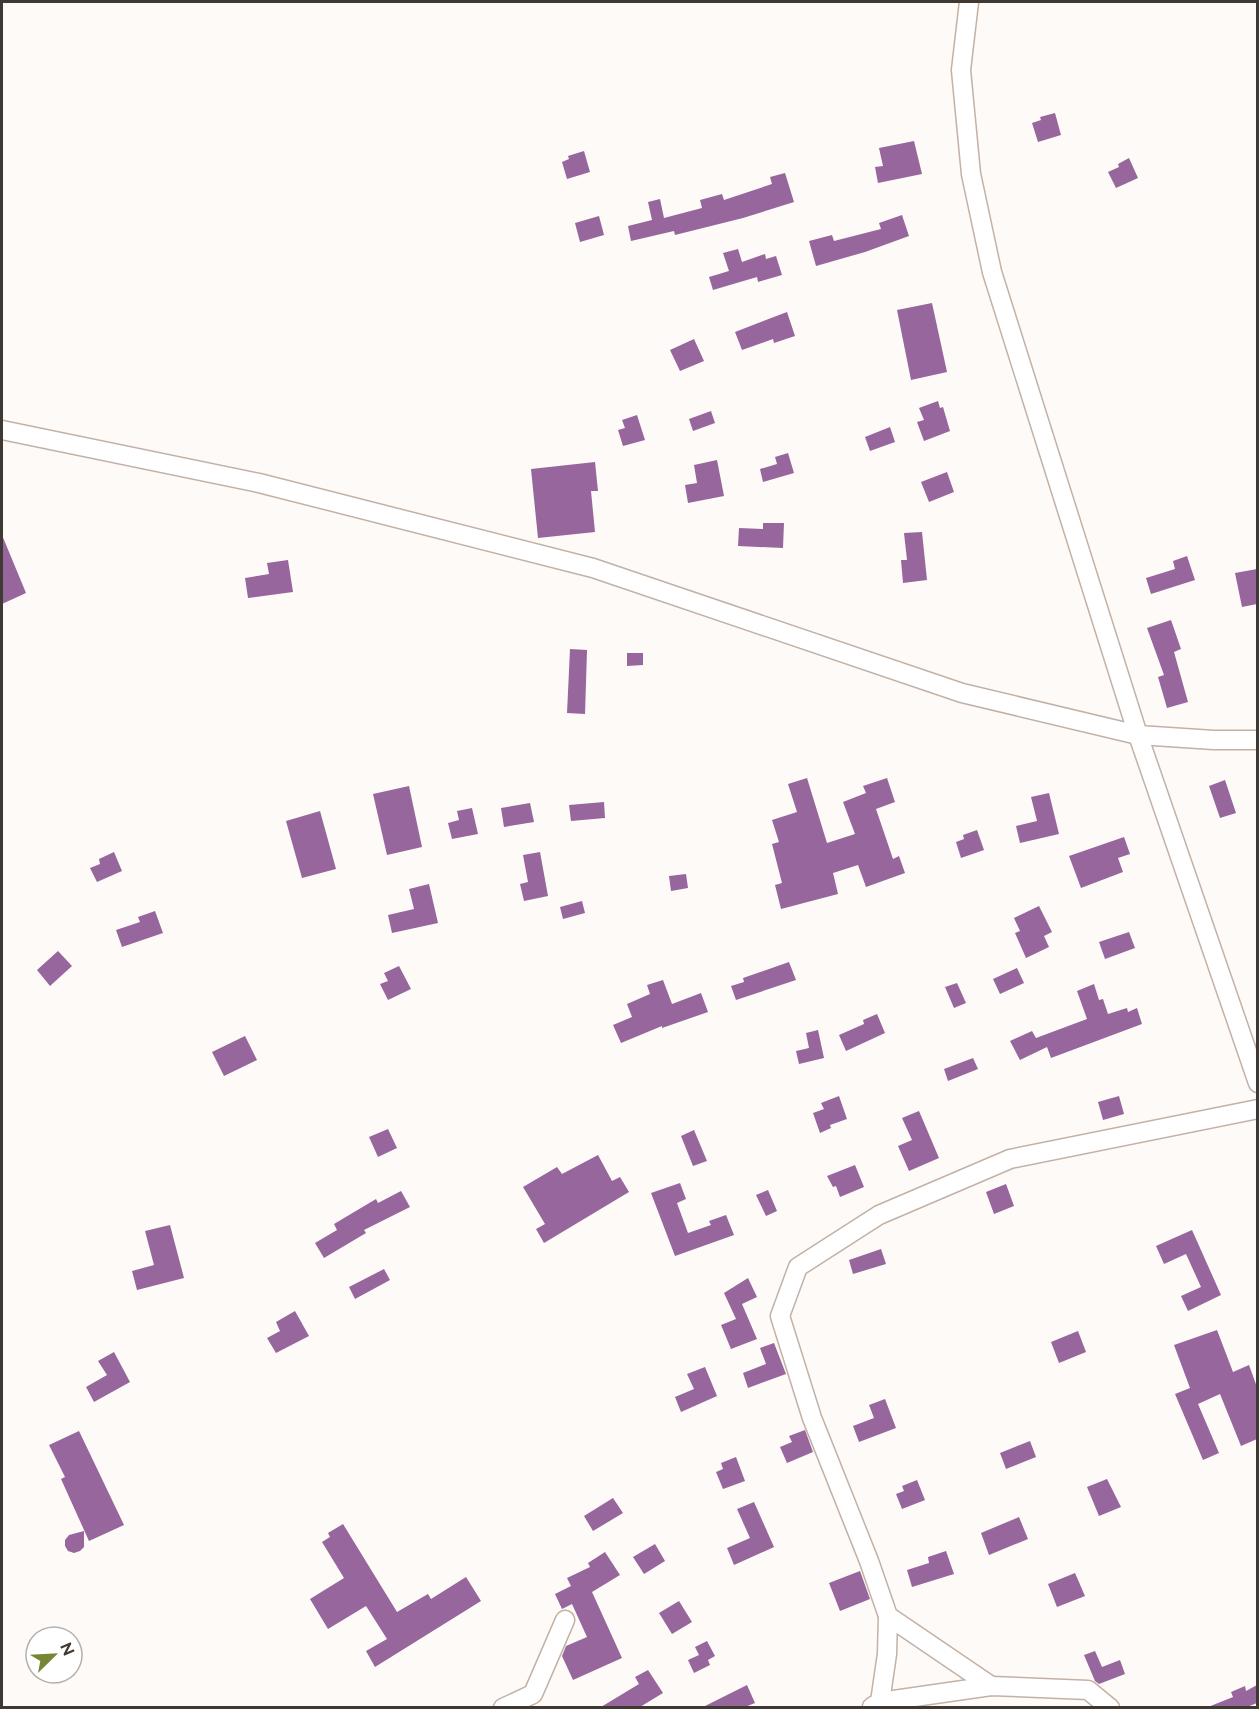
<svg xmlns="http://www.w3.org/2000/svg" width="1259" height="1709" font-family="Raleway,sans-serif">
<rect width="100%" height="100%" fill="#fefaf7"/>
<g fill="#96669d">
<path d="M 1055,113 L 1061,135 L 1038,142 L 1032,123 L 1041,120 L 1040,117 Z"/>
<path d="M 914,141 L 922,174 L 878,183 L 875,167 L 883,166 L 879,148 Z"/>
<path d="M 584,151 L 590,172 L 567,179 L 562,162 L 569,159 L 568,156 Z"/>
<path d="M 1129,158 L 1138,178 L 1116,188 L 1108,172 L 1119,167 L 1118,164 Z"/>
<path d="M 785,173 L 794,202 L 743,218 L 675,235 L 674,231 L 631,241 L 628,226 L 652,220 L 648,202 L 660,199 L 664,218 L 702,208 L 700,200 L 722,194 L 724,200 L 772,184 L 770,177 Z"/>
<path d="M 902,215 L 909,236 L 865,252 L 816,266 L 809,241 L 832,235 L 834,241 L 881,229 L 879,223 Z"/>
<path d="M 599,216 L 604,235 L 580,242 L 575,223 Z"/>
<path d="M 738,249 L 742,262 L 765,254 L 766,259 L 776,256 L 782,275 L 758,282 L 757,277 L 713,290 L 709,277 L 729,271 L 723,253 Z"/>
<path d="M 932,303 L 947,372 L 911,380 L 897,310 Z"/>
<path d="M 787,312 L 795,336 L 774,343 L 773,339 L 742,350 L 735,332 Z"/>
<path d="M 694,339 L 704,361 L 680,371 L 670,350 Z"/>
<path d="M 938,401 L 940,408 L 943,407 L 950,431 L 924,441 L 917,422 L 924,420 L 919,408 Z"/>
<path d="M 711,411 L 715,423 L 693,431 L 689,419 Z"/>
<path d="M 637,415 L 645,440 L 623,446 L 618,430 L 625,428 L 622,420 Z"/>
<path d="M 890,427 L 895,442 L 870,451 L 865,437 Z"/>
<path d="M 788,453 L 794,473 L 763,482 L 760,469 L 777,464 L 775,457 Z"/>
<path d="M 717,460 L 724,496 L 688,503 L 685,485 L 697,483 L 694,465 Z"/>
<path d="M 595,462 L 598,491 L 591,491 L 595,532 L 538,538 L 531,469 Z"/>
<path d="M 947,472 L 954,492 L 929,502 L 921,482 Z"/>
<path d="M 763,523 L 784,523 L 783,548 L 738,546 L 739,528 L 763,529 Z"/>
<path d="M 922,532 L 927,580 L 903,583 L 901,560 L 907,560 L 904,533 Z"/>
<path d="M 2,535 L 26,593 L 2,604 Z"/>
<path d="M 1187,556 L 1195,580 L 1151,594 L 1146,578 L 1175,569 L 1173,561 Z"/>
<path d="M 288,560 L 293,592 L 248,598 L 245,578 L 269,574 L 267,563 Z"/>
<path d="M 1257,569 L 1257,604 L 1242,607 L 1235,573 Z"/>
<path d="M 1171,620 L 1181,649 L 1174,652 L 1188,702 L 1167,708 L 1158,677 L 1164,675 L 1147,628 Z"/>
<path d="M 570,649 L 587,650 L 585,714 L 567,713 Z"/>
<path d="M 627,653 L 643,653 L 643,665 L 627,666 Z"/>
<path d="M 807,778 L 827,843 L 855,834 L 843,802 L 866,793 L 863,786 L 887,778 L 895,802 L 876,809 L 893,859 L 899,856 L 905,873 L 866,887 L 858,865 L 833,873 L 838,894 L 781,909 L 775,885 L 782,883 L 772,844 L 779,842 L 772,820 L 797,812 L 788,784 Z"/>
<path d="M 1225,780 L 1236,813 L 1220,818 L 1209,786 Z"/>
<path d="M 409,786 L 422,847 L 387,855 L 373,794 Z"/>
<path d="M 1049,793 L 1059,834 L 1020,843 L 1016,826 L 1037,821 L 1031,797 Z"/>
<path d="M 604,802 L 605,818 L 571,821 L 569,805 Z"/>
<path d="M 530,803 L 534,822 L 504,827 L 501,808 Z"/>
<path d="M 472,808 L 478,834 L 452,839 L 448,823 L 459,820 L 457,811 Z"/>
<path d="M 320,811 L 336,869 L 302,878 L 286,821 Z"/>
<path d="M 977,830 L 984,850 L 961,858 L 956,842 L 964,839 L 963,835 Z"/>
<path d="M 1124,837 L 1130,854 L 1118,858 L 1123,872 L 1081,888 L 1069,856 Z"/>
<path d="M 114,852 L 122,871 L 97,882 L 90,868 L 100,864 L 99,859 Z"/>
<path d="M 540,852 L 548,896 L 524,901 L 520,884 L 528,882 L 523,855 Z"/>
<path d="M 686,874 L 688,888 L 671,891 L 669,876 Z"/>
<path d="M 429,884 L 438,923 L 392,933 L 388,915 L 414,909 L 409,889 Z"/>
<path d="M 582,901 L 585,913 L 563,919 L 560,907 Z"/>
<path d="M 1039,906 L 1052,932 L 1044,936 L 1049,947 L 1026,958 L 1015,933 L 1020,931 L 1014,918 Z"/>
<path d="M 155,911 L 163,933 L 122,947 L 116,930 L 140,922 L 138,917 Z"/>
<path d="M 1129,932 L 1135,948 L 1105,959 L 1099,942 Z"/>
<path d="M 58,951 L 72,966 L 50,986 L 37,970 Z"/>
<path d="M 789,962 L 796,980 L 736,1000 L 731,986 L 744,982 L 743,978 Z"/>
<path d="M 399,966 L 411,989 L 388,1000 L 380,984 L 388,981 L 384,973 Z"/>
<path d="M 1017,968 L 1024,983 L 1000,994 L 993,979 Z"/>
<path d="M 663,980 L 672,1004 L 701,993 L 708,1012 L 662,1028 L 662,1026 L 621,1043 L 613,1025 L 632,1017 L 627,1004 L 650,994 L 647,985 Z"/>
<path d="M 957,983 L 966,1003 L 954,1008 L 945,987 Z"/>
<path d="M 1094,984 L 1099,1000 L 1103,999 L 1108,1014 L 1127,1008 L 1128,1012 L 1137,1008 L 1142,1024 L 1051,1058 L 1047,1047 L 1020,1060 L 1010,1041 L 1032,1031 L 1036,1038 L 1087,1019 L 1077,991 Z"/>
<path d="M 877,1014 L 885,1033 L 846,1051 L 839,1035 L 864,1024 L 863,1020 Z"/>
<path d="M 818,1030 L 824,1058 L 799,1064 L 796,1051 L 809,1048 L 806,1033 Z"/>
<path d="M 245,1036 L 257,1060 L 224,1076 L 212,1052 Z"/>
<path d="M 973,1058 L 978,1069 L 948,1081 L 944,1069 Z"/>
<path d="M 839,1096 L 847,1119 L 830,1125 L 831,1128 L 820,1133 L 813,1113 L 824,1109 L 821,1103 Z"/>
<path d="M 1119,1096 L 1124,1114 L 1103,1120 L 1098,1102 Z"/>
<path d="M 919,1111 L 939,1158 L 909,1171 L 898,1146 L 912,1140 L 902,1118 Z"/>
<path d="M 388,1129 L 397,1148 L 378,1157 L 369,1137 Z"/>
<path d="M 694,1130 L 707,1161 L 693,1166 L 681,1136 Z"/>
<path d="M 598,1155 L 612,1181 L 620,1177 L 629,1192 L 544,1243 L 536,1229 L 545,1224 L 523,1187 L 557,1167 L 562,1174 Z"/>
<path d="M 855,1165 L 864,1187 L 840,1197 L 836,1186 L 833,1187 L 827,1176 Z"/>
<path d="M 680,1183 L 686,1199 L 677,1203 L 688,1233 L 711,1225 L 709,1221 L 726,1215 L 734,1235 L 675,1256 L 651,1193 Z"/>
<path d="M 1006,1184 L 1014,1206 L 994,1214 L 986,1192 Z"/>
<path d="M 768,1190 L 777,1211 L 766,1216 L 756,1195 Z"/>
<path d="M 401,1191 L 410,1207 L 364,1230 L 366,1233 L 324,1258 L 315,1243 L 337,1230 L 334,1224 L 376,1199 L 378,1203 Z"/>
<path d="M 170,1225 L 184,1278 L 137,1290 L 132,1271 L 154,1265 L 145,1231 Z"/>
<path d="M 1192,1230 L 1221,1295 L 1188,1311 L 1181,1296 L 1201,1287 L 1186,1254 L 1164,1264 L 1156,1246 Z"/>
<path d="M 881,1249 L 886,1264 L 853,1274 L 849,1260 Z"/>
<path d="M 384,1269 L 390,1280 L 355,1299 L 349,1287 Z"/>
<path d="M 748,1278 L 757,1297 L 742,1304 L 757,1339 L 731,1349 L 721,1325 L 736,1319 L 724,1293 Z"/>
<path d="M 295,1311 L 309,1336 L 276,1353 L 267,1338 L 280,1331 L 276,1322 Z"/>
<path d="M 1217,1330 L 1233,1372 L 1249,1365 L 1257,1387 L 1257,1439 L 1241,1446 L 1220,1394 L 1198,1404 L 1219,1453 L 1203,1460 L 1175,1394 L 1190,1388 L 1174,1345 Z"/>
<path d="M 1078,1331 L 1086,1352 L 1059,1363 L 1051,1342 Z"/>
<path d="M 774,1343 L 786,1374 L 748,1388 L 743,1373 L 766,1364 L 760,1348 Z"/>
<path d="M 114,1352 L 130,1382 L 94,1402 L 86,1387 L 107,1375 L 98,1361 Z"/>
<path d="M 705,1367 L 717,1396 L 681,1412 L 675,1397 L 694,1389 L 687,1374 Z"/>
<path d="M 885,1399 L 896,1428 L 859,1442 L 853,1426 L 874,1418 L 869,1405 Z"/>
<path d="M 805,1430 L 813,1452 L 787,1463 L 780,1447 L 792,1442 L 789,1436 Z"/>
<path d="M 79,1431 L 124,1525 L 89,1541 L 61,1479 L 65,1477 L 49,1445 Z"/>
<path d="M 1030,1441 L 1036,1457 L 1006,1469 L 1000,1453 Z"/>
<path d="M 736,1457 L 745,1481 L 723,1489 L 716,1472 L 723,1469 L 721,1463 Z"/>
<path d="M 1107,1479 L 1121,1507 L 1099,1516 L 1087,1487 Z"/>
<path d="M 917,1480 L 925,1500 L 902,1509 L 896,1494 L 904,1491 L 902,1486 Z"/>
<path d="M 613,1498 L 623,1513 L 593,1531 L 584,1516 Z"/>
<path d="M 754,1502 L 774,1547 L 734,1565 L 727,1548 L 750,1538 L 737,1509 Z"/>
<path d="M 1019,1517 L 1028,1539 L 989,1555 L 981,1533 Z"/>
<path d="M 343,1524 L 397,1612 L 428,1594 L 431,1599 L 466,1577 L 481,1601 L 375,1667 L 366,1651 L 387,1639 L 366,1606 L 328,1629 L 310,1599 L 344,1578 L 322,1542 L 330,1537 L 328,1533 Z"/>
<path d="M 84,1531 L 84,1547 L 80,1551 L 74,1553 L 68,1551 L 65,1546 L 65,1540 L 69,1535 Z"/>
<path d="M 655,1544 L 665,1561 L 644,1574 L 633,1557 Z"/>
<path d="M 946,1551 L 954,1574 L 912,1587 L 907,1570 L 929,1563 L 928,1557 Z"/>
<path d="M 605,1552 L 620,1575 L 592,1592 L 622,1658 L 573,1680 L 562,1656 L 566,1646 L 587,1637 L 572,1604 L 562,1609 L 555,1594 L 571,1586 L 567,1578 L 590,1567 L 588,1563 Z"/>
<path d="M 860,1571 L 870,1599 L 840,1611 L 829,1583 Z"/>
<path d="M 1075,1573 L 1085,1596 L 1057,1607 L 1048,1584 Z"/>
<path d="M 679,1601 L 692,1622 L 672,1634 L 659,1613 Z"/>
<path d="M 707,1641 L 715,1656 L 708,1660 L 710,1665 L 694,1673 L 688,1660 L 699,1655 L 695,1647 Z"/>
<path d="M 1095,1651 L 1102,1667 L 1120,1660 L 1125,1674 L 1099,1684 L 1095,1681 L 1084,1655 Z"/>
<path d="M 648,1670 L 663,1693 L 640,1707 L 601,1707 L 639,1684 L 635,1677 Z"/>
<path d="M 747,1685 L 755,1703 L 745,1707 L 703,1707 Z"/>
<path d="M 1257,1685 L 1257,1703 L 1247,1707 L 1208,1707 L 1233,1697 L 1231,1692 L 1245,1686 L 1246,1691 Z"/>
</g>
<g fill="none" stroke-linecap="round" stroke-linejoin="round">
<g stroke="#c3b1a5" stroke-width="21">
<g id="minor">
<path d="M 969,2 L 961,70 L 971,174 L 992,272 L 1138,735 L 1258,1083"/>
<path d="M 2,430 L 259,483 L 593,568 L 962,693 L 1138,735 L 1214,740 L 1258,740"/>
<path d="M 991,1686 L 888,1616 L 869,1561 L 812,1418 L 780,1316 L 798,1267 L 879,1215 L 1010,1159 L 1258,1109"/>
<path d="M 880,1702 L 991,1686 L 1088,1690 L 1110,1708"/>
<path d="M 872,1707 L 880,1702 L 887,1654 L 888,1616"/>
<path d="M 503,1708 L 533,1694 L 565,1620"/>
</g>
</g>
<use href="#minor" stroke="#fff" stroke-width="18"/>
</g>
<rect width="1259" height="1709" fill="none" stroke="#403833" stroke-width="6"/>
<g transform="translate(54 1655) rotate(66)"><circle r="28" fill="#ffffff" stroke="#b3afad" stroke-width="1.5"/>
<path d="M0-4.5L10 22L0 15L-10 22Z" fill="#758635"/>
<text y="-9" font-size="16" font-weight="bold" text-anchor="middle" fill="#403833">N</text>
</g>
</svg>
